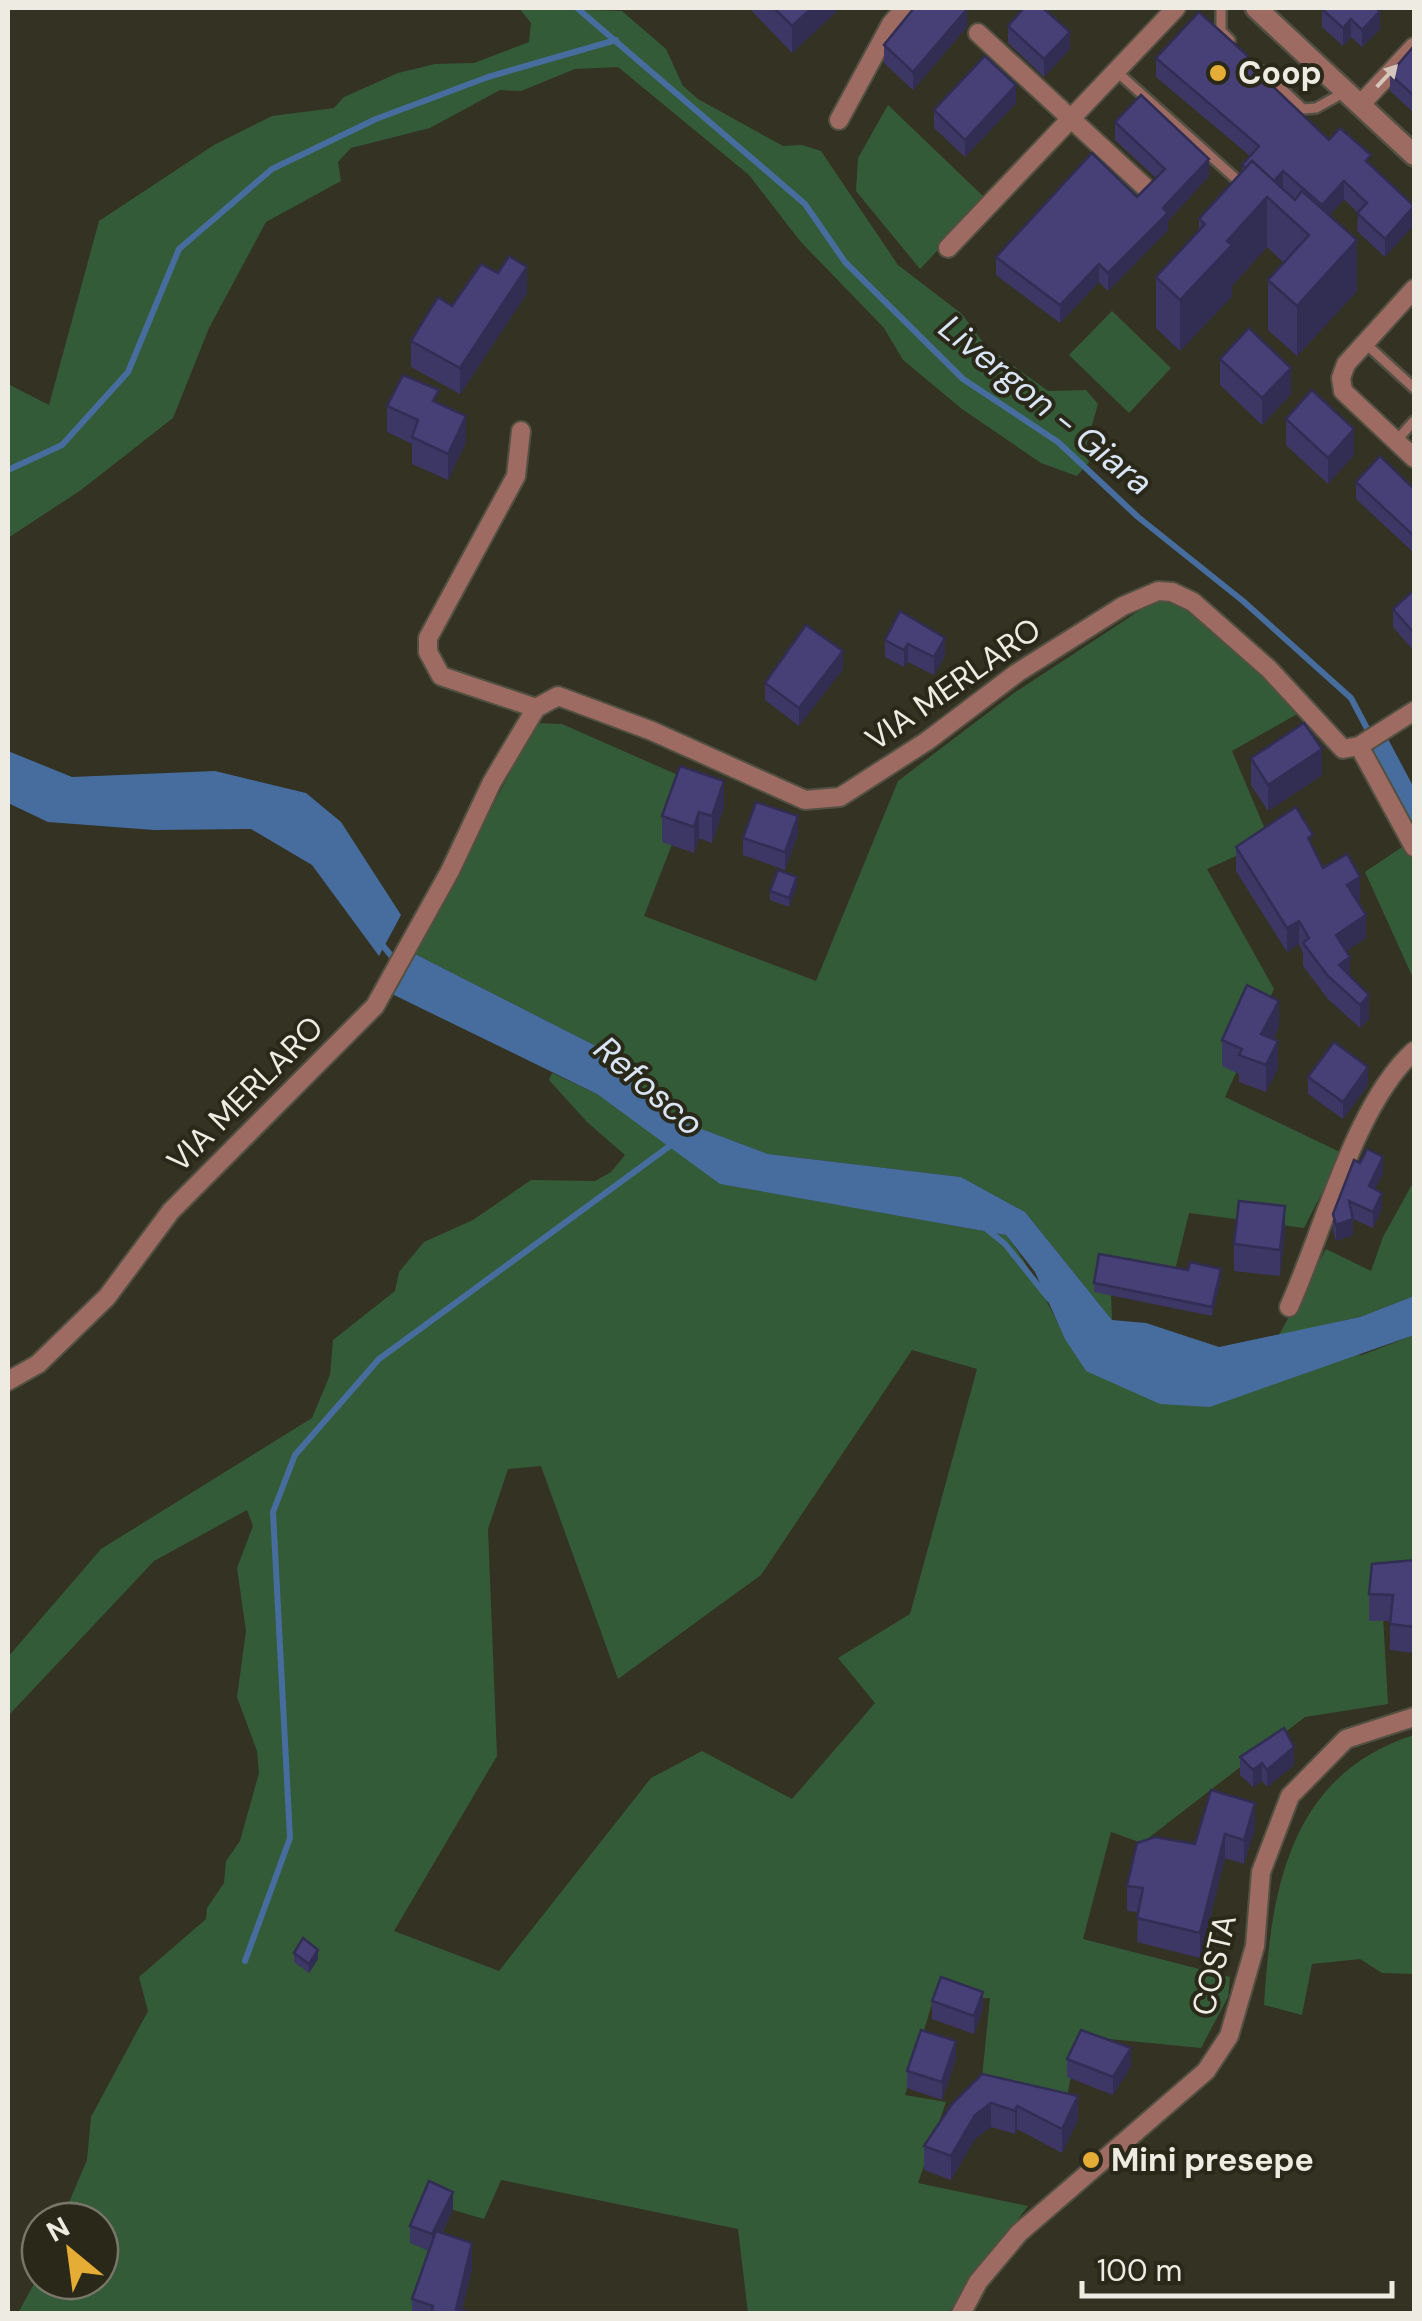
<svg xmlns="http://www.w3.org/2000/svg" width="1422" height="2321" font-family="'DM Sans',sans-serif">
<rect width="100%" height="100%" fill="#343223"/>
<g fill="#345b37" fill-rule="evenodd">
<path d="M 519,8 L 622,11 L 666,49 L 683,86 L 698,99 L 783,146 L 802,145 L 821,151 L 898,265 L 962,314 L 985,345 L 1048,391 L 1086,390 L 1098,404 L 1087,442 L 1089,462 L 1077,476 L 1041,463 L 962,409 L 903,360 L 884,328 L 800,241 L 749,175 L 618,67 L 575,69 L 521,91 L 500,90 L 430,128 L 351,148 L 338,162 L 341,181 L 266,222 L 209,328 L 173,418 L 81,490 L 8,538 L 8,384 L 49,405 L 99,221 L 214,145 L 272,116 L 334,108 L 344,97 L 398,73 L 435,64 L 474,63 L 529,42 L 531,23 Z"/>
<path d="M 888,105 L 986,199 L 920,269 L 856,191 L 858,158 Z"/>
<path d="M 1112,311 L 1171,368 L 1129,413 L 1069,355 Z"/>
<path d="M 1162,601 C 1207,607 1269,679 1299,713 L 1232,751 L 1270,841 L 1207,869 L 1274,989 L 1225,1097 L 1342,1153 L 1304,1228 L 1189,1213 L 1175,1270 L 1129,1258 L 1110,1266 L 1112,1320 L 1025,1212 L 961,1177 L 768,1154 L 666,1116 L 598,1047 L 415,954 L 536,723 L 562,724 L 696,783 L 644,916 L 816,981 L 898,781 L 1014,693 L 1145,607 Z"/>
<path d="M 1408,843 L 1414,854 L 1414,980 L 1365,872 Z"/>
<path d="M 552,1073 L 597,1094 L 722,1184 L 1006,1235 C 1040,1279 1055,1325 1086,1371 L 1362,1355 L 1414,1335 L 1414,1581 L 1381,1582 L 1388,1704 L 1305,1717 L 1142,1843 L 1111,1832 L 1083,1939 L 1230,1977 L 1228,1997 L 1201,2048 L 1079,2036 L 1065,2106 L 981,2088 L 990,1998 L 933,2000 L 905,2095 L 946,2102 L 918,2183 L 1028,2206 L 948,2313 L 748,2313 L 738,2229 L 501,2180 L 484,2219 L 440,2206 L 412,2313 L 18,2313 L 40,2273 L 40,2281 L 100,2281 L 100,2221 L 61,2221 L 87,2160 L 91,2117 L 148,2011 L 139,1977 L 206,1919 L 207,1908 L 224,1883 L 226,1861 L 240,1841 L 259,1773 L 257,1751 L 237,1697 L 246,1631 L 237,1568 L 253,1526 L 247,1510 L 154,1561 L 8,1716 L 8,1657 L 101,1549 L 312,1418 L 330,1375 L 333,1340 L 395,1291 L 399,1272 L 424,1242 L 473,1220 L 531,1180 L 595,1181 L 611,1172 L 625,1155 L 587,1122 L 549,1080 ZM 912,1350 L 977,1369 L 910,1614 L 838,1658 L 875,1703 L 792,1799 L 702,1751 L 651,1778 L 499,1971 L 394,1931 L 497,1756 L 488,1529 L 508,1469 L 541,1466 L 618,1679 L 761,1575 Z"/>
<path d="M 1414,1181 L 1414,1296 L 1360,1317 L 1279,1335 L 1326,1249 L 1371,1271 L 1383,1237 Z"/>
<path d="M 1414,1735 L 1414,1974 L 1382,1973 L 1360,1959 L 1312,1964 L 1302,2015 L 1264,2005 C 1271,1892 1288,1775 1414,1735 Z"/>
</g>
<g fill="#476d9e">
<path d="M 1387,737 L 1414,788 L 1414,854 L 1360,757 Z"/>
<path d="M 8,751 L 72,777 L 215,771 L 306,793 L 341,822 L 401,915 L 379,956 L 312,865 L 251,829 L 154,830 L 48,822 L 8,803 Z"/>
<path d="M 415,954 L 598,1047 L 667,1116 L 768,1154 L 961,1177 L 1025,1212 L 1112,1320 L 1146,1323 L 1219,1347 L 1360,1317 L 1414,1296 L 1414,1335 L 1210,1407 L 1160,1404 L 1086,1371 L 1065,1339 L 1035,1272 L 1006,1235 L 720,1184 L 597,1094 L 392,994 Z"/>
</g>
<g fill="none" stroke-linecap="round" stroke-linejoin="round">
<g stroke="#476d9e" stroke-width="6">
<path d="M 577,8 L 805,204 L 845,262 L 963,379 L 1058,442 L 1138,517 L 1243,601 L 1351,698 L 1371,736"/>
<path d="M 8,470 L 62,445 L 128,372 L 179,249 L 272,169 L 376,119 L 488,77 L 616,40"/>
<path d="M 380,942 L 397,963"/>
<path d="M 984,1227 L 1005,1244 L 1049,1299"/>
<path d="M 245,1961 L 290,1838 L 273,1512 L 295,1455 L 379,1359 L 671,1145"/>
</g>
<g stroke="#525042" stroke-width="14">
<g id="service">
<path d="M 1221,8 L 1221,31 L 1230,40"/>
<path d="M 1116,71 L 1235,178"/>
<path d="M 1263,71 L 1303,109 L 1316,108 L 1343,93"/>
<path d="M 1366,344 L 1414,388"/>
<path d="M 1396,441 L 1414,421"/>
</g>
</g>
<g stroke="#525042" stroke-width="22">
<g id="minor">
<path d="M 978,33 L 1145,187"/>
<path d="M 1360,105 L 1414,47"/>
<path d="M 839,120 L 891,24 L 905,8"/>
<path d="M 948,248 L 1176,8"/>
<path d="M 1414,289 L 1346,364 L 1341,378 L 1343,391 L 1414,458"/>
<path d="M 521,431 L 516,476 L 428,638 L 428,652 L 441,676 L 536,708"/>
<path d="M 1359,746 L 1414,847"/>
<path d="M 1289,1307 C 1323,1232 1355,1104 1414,1051"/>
<path d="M 8,1381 L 38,1364 L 107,1297 L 171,1211 L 375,1006 L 450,871 L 492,782 L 536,708 L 558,696 L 652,731 L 805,800 L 840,797 L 927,741 L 1017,673 L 1123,606 L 1158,591 L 1172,592 L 1193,602 L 1269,669 L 1343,749 L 1359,746 L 1414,711"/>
<path d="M 961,2314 L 978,2282 L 1019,2233 L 1206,2071 L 1229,2036 L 1255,1946 L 1261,1872 L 1290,1796 L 1346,1739 L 1414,1717"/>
</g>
</g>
<g stroke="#525042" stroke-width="25">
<path id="tertiary" d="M 1256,8 L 1414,155"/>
</g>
<use href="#service" stroke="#9d6b61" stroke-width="9"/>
<use href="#minor" stroke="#9d6b61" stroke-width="18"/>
<use href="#tertiary" stroke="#9d6b61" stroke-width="20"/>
</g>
<g fill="#3c3765">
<path d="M 749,8 L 840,8 L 792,53 Z"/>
<path d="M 1322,9 L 1380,29 L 1362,47 L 1351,37 L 1343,46 L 1322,27 Z"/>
<path d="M 1008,26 L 1070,49 L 1044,77 L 1008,43 Z"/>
<path d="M 967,27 L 913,90 L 884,63 L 884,45 Z"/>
<path d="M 1414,46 L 1414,113 L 1390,91 L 1390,74 Z"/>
<path d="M 1156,58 L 1270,83 L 1329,140 L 1371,166 L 1414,206 L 1385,257 L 1357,231 L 1358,213 L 1344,199 L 1329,215 L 1357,291 L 1297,356 L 1268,330 L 1268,280 L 1284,263 L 1267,247 L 1232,286 L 1232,296 L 1180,351 L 1156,328 L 1156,277 L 1199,230 L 1199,219 L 1242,171 L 1242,165 L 1250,156 L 1156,77 Z"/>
<path d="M 1016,103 L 965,157 L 934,128 L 934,110 Z"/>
<path d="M 1115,122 L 1209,176 L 1168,221 L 1168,230 L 1108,291 L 1099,282 L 1060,323 L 996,275 L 996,257 L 1137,197 L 1156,178 L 1115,140 Z"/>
<path d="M 527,293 L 460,394 L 411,367 L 411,341 L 452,306 Z"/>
<path d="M 1220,359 L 1291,394 L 1262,425 L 1220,385 Z"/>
<path d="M 439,404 L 466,442 L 448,480 L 412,464 L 412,444 L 387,432 L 387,406 Z"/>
<path d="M 1286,419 L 1354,455 L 1328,484 L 1286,445 Z"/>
<path d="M 1356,482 L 1414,489 L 1414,553 L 1356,499 Z"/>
<path d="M 1414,590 L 1414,651 L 1393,627 L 1393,609 Z"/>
<path d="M 945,638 L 945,656 L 934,675 L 908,662 L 904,667 L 885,657 L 885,640 Z"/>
<path d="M 843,669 L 799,726 L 765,700 L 765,683 Z"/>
<path d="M 1251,758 L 1322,775 L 1268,811 L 1251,785 Z"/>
<path d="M 724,807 L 712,843 L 699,838 L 694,853 L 662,842 L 662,816 Z"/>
<path d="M 798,834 L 785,870 L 743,855 L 743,838 Z"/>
<path d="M 1236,847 L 1313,847 L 1323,868 L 1360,901 L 1358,902 L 1366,938 L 1346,951 L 1350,976 L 1369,1019 L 1360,1028 L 1328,999 L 1303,966 L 1303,953 L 1299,944 L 1287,952 L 1236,871 Z"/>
<path d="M 797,886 L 789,907 L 770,900 L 770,891 Z"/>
<path d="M 1279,1027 L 1273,1039 L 1278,1068 L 1266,1092 L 1239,1082 L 1239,1074 L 1222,1066 L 1222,1040 Z"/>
<path d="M 1308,1077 L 1368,1085 L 1343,1119 L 1308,1094 Z"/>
<path d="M 1383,1173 L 1375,1189 L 1382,1209 L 1373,1228 L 1353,1219 L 1353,1235 L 1336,1241 L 1333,1230 L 1333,1214 Z"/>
<path d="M 1285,1233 L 1280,1276 L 1234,1271 L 1234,1244 Z"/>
<path d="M 1188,1270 L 1221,1278 L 1212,1316 L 1094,1292 L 1094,1283 Z"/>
<path d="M 1414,1560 L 1414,1653 L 1390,1650 L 1390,1621 L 1369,1621 L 1369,1594 Z"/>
<path d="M 1240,1757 L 1294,1765 L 1267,1787 L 1262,1781 L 1253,1787 L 1240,1775 Z"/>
<path d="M 1211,1790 L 1255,1828 L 1244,1864 L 1225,1858 L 1200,1958 L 1137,1942 L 1138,1912 L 1127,1911 L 1127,1886 L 1195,1844 Z"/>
<path d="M 294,1953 L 318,1959 L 309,1973 L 294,1962 Z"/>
<path d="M 932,2001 L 983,2009 L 974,2034 L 932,2019 Z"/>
<path d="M 956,2059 L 942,2100 L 907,2088 L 907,2071 Z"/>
<path d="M 1067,2059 L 1131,2066 L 1113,2095 L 1067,2077 Z"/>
<path d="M 982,2074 L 1078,2120 L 1062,2153 L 1017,2129 L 1015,2134 L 991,2127 L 975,2139 L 951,2180 L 924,2170 L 924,2146 Z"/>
<path d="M 453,2209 L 442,2233 L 472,2269 L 462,2310 L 479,2314 L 412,2314 L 412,2299 L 429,2251 L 410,2243 L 410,2226 Z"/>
</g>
<g fill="#312d53">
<path d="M 812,8 L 840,8 L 792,53 L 792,26 Z"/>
<path d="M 967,9 L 967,27 L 913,90 L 913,72 Z"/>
<path d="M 1380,11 L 1380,29 L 1362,47 L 1362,30 Z"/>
<path d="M 1351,19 L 1351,37 L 1343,46 L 1343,28 Z"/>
<path d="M 1070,32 L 1070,49 L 1044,77 L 1044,59 Z"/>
<path d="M 1016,85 L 1016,103 L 965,157 L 965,140 Z"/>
<path d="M 1209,159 L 1209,176 L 1168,221 L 1168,230 L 1108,291 L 1108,273 L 1163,208 Z"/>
<path d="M 1283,171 L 1283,189 L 1268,187 Z"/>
<path d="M 1344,181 L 1344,199 L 1322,224 L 1322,205 Z"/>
<path d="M 1267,197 L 1267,247 L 1232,286 L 1232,296 L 1180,351 L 1180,300 L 1227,241 Z"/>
<path d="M 1414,206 L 1414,225 L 1385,257 L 1385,239 Z"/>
<path d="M 1357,240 L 1357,291 L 1297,356 L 1297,306 Z"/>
<path d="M 1099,264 L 1099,282 L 1060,323 L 1060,305 Z"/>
<path d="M 527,267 L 527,293 L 460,394 L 460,368 Z"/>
<path d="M 1291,368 L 1291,394 L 1262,425 L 1262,398 Z"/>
<path d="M 466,416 L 466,442 L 448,480 L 448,454 Z"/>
<path d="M 1354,429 L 1354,455 L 1328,484 L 1328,458 Z"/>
<path d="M 945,638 L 945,656 L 934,675 L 934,657 Z"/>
<path d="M 908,644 L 908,662 L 904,667 L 904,650 Z"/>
<path d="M 843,651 L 843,669 L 799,726 L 799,708 Z"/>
<path d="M 1322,749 L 1322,775 L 1268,811 L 1268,785 Z"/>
<path d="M 724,781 L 724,807 L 712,843 L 712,816 Z"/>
<path d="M 699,812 L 699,838 L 694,853 L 694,827 Z"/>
<path d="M 798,816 L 798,834 L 785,870 L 785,852 Z"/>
<path d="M 797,877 L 797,886 L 789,907 L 789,898 Z"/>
<path d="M 1360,877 L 1360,901 L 1347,909 L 1347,885 Z"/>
<path d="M 1366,915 L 1366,938 L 1336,958 L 1336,935 Z"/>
<path d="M 1299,921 L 1299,944 L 1287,952 L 1287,928 Z"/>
<path d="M 1350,957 L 1350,980 L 1339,988 L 1339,965 Z"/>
<path d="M 1369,995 L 1369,1019 L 1360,1028 L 1360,1005 Z"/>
<path d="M 1279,1001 L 1279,1027 L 1261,1060 L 1261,1034 Z"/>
<path d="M 1278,1041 L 1278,1068 L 1266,1092 L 1266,1065 Z"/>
<path d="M 1368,1067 L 1368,1085 L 1343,1119 L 1343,1102 Z"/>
<path d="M 1383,1157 L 1383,1173 L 1369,1203 L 1369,1186 Z"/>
<path d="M 1382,1193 L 1382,1209 L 1373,1228 L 1373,1212 Z"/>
<path d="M 1285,1206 L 1285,1233 L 1280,1276 L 1280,1250 Z"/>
<path d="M 1353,1219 L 1353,1235 L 1336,1241 L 1336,1225 Z"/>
<path d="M 1221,1269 L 1221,1278 L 1212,1316 L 1212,1307 Z"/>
<path d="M 1294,1747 L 1294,1765 L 1267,1787 L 1267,1770 Z"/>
<path d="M 1262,1763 L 1262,1781 L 1253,1787 L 1253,1770 Z"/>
<path d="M 1255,1803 L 1255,1828 L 1244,1864 L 1244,1840 Z"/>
<path d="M 1225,1834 L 1225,1858 L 1200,1958 L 1200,1933 Z"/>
<path d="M 318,1950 L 318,1959 L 309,1973 L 309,1964 Z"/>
<path d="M 983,1992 L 983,2009 L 974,2034 L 974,2016 Z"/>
<path d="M 956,2041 L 956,2059 L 942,2100 L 942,2082 Z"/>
<path d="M 1131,2048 L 1131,2066 L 1113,2095 L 1113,2077 Z"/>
<path d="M 1078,2096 L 1078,2120 L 1062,2153 L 1062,2129 Z"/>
<path d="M 991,2103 L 991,2127 L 975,2139 L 951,2180 L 951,2156 L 975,2115 Z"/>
<path d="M 1017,2106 L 1017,2129 L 1015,2134 L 1015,2111 Z"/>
<path d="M 453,2192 L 453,2209 L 432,2252 L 432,2234 Z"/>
<path d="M 472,2243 L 472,2269 L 461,2314 L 456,2309 Z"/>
</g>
<g fill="#464076" stroke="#312d53" stroke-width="2.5">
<path d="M 774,8 L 812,8 L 792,26 Z"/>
<path d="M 914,8 L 965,8 L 967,9 L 913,72 L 884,45 Z"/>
<path d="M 1024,8 L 1043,8 L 1070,32 L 1044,59 L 1008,26 Z"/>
<path d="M 1324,8 L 1376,8 L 1380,11 L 1362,30 L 1351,19 L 1343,28 L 1322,9 Z"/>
<path d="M 1199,12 L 1270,76 L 1266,80 L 1329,140 L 1340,128 L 1371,155 L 1366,161 L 1414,206 L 1385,239 L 1357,213 L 1367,203 L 1344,181 L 1322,205 L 1283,171 L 1274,181 L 1252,161 L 1245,168 L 1242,165 L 1259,146 L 1156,58 Z"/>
<path d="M 1414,46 L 1414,96 L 1390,74 Z"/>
<path d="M 985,56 L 1016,85 L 965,140 L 934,110 Z"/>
<path d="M 1141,95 L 1209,159 L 1163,208 L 1168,213 L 1108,273 L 1099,264 L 1060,305 L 996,257 L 1092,153 L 1137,197 L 1165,169 L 1115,122 Z"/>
<path d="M 1252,161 L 1295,200 L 1302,191 L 1357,240 L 1297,306 L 1268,280 L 1309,235 L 1267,197 L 1227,241 L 1232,245 L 1180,300 L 1156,277 L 1205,224 L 1199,219 Z"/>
<path d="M 509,256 L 527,267 L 460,368 L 411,341 L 438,297 L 452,306 L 481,264 L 498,273 Z"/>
<path d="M 1249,328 L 1291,368 L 1262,398 L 1220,359 Z"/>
<path d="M 403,375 L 439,390 L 433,401 L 466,416 L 448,454 L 412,437 L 418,420 L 387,406 Z"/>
<path d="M 1312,390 L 1354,429 L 1328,458 L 1286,419 Z"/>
<path d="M 1380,456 L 1414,489 L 1414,536 L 1356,482 Z"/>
<path d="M 1414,590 L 1414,633 L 1393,609 Z"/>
<path d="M 900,611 L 945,638 L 934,657 L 908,644 L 904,650 L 885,640 Z"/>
<path d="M 806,625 L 843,651 L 799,708 L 765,683 Z"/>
<path d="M 1304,723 L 1322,749 L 1268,785 L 1251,758 Z"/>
<path d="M 680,766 L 724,781 L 712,816 L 699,812 L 694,827 L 662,816 Z"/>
<path d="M 756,802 L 798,816 L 785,852 L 743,838 Z"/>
<path d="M 1296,807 L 1313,835 L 1308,838 L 1323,868 L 1347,854 L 1360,877 L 1347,885 L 1366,915 L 1336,935 L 1350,957 L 1339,965 L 1369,995 L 1360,1005 L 1328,976 L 1303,943 L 1309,938 L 1299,921 L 1287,928 L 1236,847 Z"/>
<path d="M 778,870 L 797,877 L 789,898 L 770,891 Z"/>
<path d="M 1247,985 L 1279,1001 L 1261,1034 L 1278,1041 L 1266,1065 L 1239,1055 L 1242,1049 L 1222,1040 Z"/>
<path d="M 1334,1042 L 1368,1067 L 1343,1102 L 1308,1077 Z"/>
<path d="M 1367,1149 L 1383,1157 L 1369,1186 L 1382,1193 L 1373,1212 L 1349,1201 L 1353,1219 L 1336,1225 L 1333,1214 L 1354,1160 L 1360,1163 Z"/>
<path d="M 1239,1201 L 1285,1206 L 1280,1250 L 1234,1244 Z"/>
<path d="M 1099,1254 L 1188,1270 L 1190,1262 L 1221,1269 L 1212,1307 L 1094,1283 Z"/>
<path d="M 1414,1560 L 1414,1627 L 1390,1624 L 1393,1595 L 1369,1594 L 1372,1564 Z"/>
<path d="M 1284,1728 L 1294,1747 L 1267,1770 L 1262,1763 L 1253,1770 L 1240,1757 Z"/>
<path d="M 1211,1790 L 1255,1803 L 1244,1840 L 1225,1834 L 1200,1933 L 1137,1918 L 1143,1888 L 1127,1886 L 1137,1843 L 1155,1837 L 1195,1844 Z"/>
<path d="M 303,1938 L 318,1950 L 309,1964 L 294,1953 Z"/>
<path d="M 941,1977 L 983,1992 L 974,2016 L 932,2001 Z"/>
<path d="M 921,2030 L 956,2041 L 942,2082 L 907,2071 Z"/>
<path d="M 1081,2030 L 1131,2048 L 1113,2077 L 1067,2059 Z"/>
<path d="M 982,2074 L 1078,2096 L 1062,2129 L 1017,2106 L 1015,2111 L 991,2103 L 975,2115 L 951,2156 L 924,2146 L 952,2104 Z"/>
<path d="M 429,2181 L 453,2192 L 432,2234 L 410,2226 Z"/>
<path d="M 436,2231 L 472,2243 L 456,2309 L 479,2314 L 431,2314 L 433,2306 L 412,2299 Z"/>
</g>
<defs><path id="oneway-solid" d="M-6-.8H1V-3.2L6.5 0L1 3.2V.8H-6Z" transform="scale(2.5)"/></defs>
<use fill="#d5c5bb" href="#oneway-solid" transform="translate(1387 76) rotate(-47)"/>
<g fill="#e6ad36" stroke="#2a2819" stroke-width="4">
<circle cx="1218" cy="73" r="10"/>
<circle cx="1091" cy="2160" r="10"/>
</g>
<g text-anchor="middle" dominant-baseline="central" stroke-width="8" stroke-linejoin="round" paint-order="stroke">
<g font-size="32" font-weight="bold" fill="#edebe2" stroke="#2a2819" text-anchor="start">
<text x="1238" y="73">Coop</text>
<text x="1111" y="2160">Mini presepe</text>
</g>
<g font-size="32" fill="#edebe2" stroke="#2a2819">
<text transform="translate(953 684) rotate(-35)">VIA MERLARO</text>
<text transform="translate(245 1094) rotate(-45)">VIA MERLARO</text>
<text transform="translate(1214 1965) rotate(-77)">COSTA</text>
</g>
<g font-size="35" font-style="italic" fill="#d9e5f4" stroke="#2a2819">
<text transform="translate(1046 405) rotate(39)">Livergon - Giara</text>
<text transform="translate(649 1086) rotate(41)">Refosco</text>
</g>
</g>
<rect width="1422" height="2321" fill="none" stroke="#edebe2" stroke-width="20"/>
<g transform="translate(70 2251) rotate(331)"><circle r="48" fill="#2a2819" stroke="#787669" stroke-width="2.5"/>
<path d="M0-8L18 38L0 25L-18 38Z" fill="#e6ad36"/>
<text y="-15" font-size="28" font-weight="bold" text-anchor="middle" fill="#edebe2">N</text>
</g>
<path d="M1082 2281v15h310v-15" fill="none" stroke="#edebe2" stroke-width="5"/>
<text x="1097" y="2281" font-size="30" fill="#edebe2" stroke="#2a2819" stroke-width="8" paint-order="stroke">100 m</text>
</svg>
